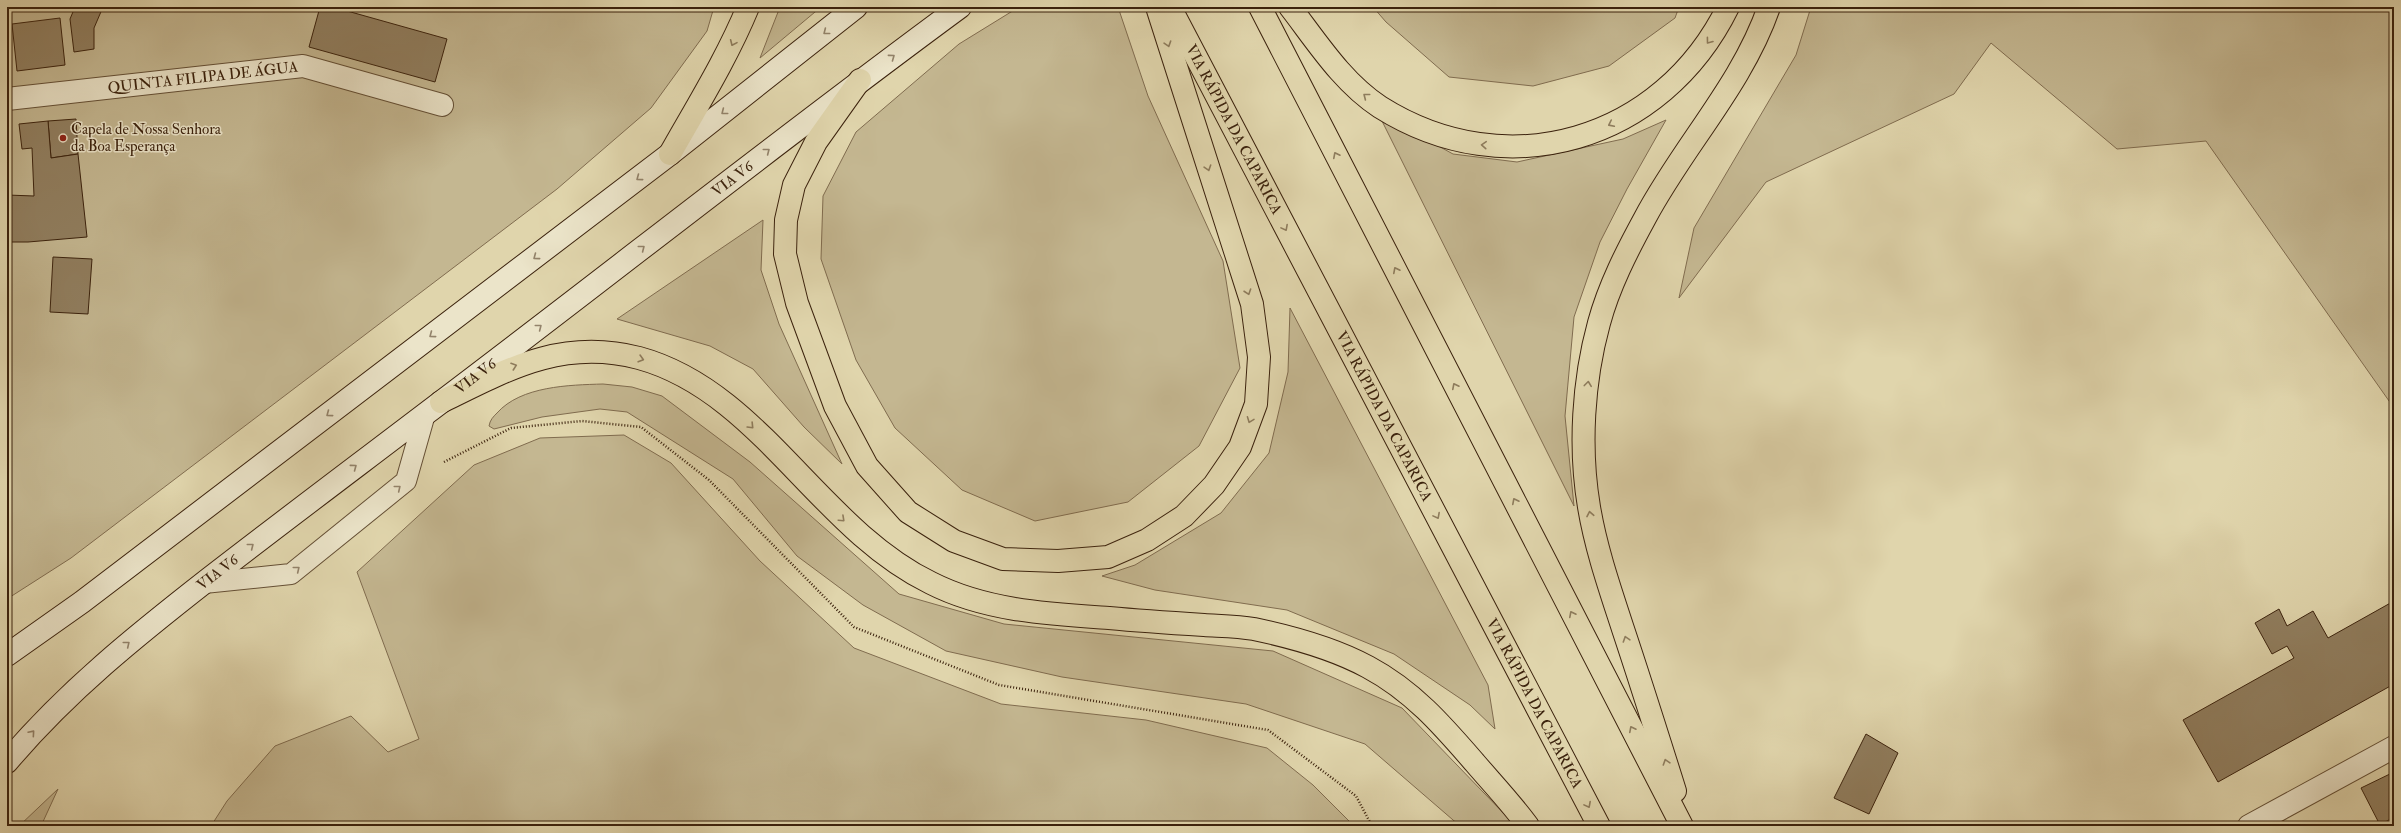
<svg xmlns="http://www.w3.org/2000/svg" width="2401" height="833" font-family="'IM FELL Double Pica',serif">
<rect width="100%" height="100%" fill="#e0d5ac"/>
<filter id="stains"><feTurbulence type="fractalNoise" baseFrequency=".005" numOctaves="4"/><feColorMatrix values="0 0 0 0 .2 0 0 0 0 .09 0 0 0 0 .02 0 0 0 .5 -.17"/></filter>
<radialGradient id="worn" r=".72"><stop offset=".6" stop-color="#630" stop-opacity="0"/><stop offset="1" stop-color="#630" stop-opacity=".3"/></radialGradient>
<g fill="#c4b791" stroke="#806c4f">
<path d="M 7,7 L 714,7 L 707,31 L 651,108 L 557,189 L 71,558 L 7,599 Z"/>
<path d="M 780,7 L 821,7 L 760,58 Z"/>
<path d="M 1019,7 L 1118,7 L 1148,96 L 1223,261 L 1240,368 L 1199,446 L 1128,502 L 1035,521 L 962,490 L 895,428 L 856,360 L 821,259 L 823,196 L 856,132 L 959,44 Z"/>
<path d="M 1373,7 L 1679,7 L 1675,18 L 1609,66 L 1533,86 L 1449,77 L 1386,22 Z"/>
<path d="M 1811,7 L 2394,7 L 2394,408 L 2206,141 L 2117,149 L 1991,43 L 1954,94 L 1766,182 L 1679,298 L 1694,228 L 1796,55 Z"/>
<path d="M 1378,113 L 1453,154 L 1517,162 L 1623,139 L 1666,120 L 1627,189 L 1600,242 L 1574,317 L 1565,416 L 1574,506 Z"/>
<path d="M 763,220 L 761,270 L 779,324 L 842,464 L 804,427 L 753,369 L 710,346 L 617,319 Z"/>
<path d="M 1290,308 L 1488,685 L 1495,729 L 1470,705 L 1394,654 L 1287,610 L 1155,590 L 1102,576 L 1135,565 L 1221,513 L 1269,453 L 1288,372 Z"/>
<path d="M 603,384 L 632,387 L 662,396 L 750,462 L 899,594 L 1004,624 L 1273,651 L 1402,708 L 1511,821 L 1514,826 L 1460,826 L 1365,744 L 1246,704 L 1062,677 L 946,651 L 863,605 L 797,556 L 733,479 L 627,412 L 600,409 L 542,417 L 494,429 L 489,426 C 490,420 493,417 497,413 C 521,386 569,385 603,384 Z"/>
<path d="M 624,435 L 671,463 L 760,561 L 854,648 L 1001,704 L 1146,720 L 1267,748 L 1313,785 L 1354,826 L 211,826 L 227,801 L 275,746 L 351,716 L 388,752 L 419,739 L 357,572 L 474,465 L 540,438 Z"/>
<path d="M 58,789 L 41,826 L 19,826 Z"/>
</g>
<g fill="#917f60" stroke="#3b220d">
<path d="M 75,7 L 103,7 L 94,28 L 94,49 L 74,52 L 70,19 Z"/>
<path d="M 320,7 L 333,7 L 447,39 L 435,82 L 309,47 Z"/>
<path d="M 60,18 L 65,65 L 17,71 L 12,24 Z"/>
<path d="M 76,119 L 78,154 L 51,158 L 48,121 Z"/>
<path d="M 48,121 L 51,158 L 78,154 L 87,237 L 28,242 L 7,242 L 7,195 L 34,196 L 32,148 L 22,149 L 19,124 Z"/>
<path d="M 53,257 L 92,259 L 88,314 L 50,312 Z"/>
<path d="M 2394,601 L 2394,684 L 2218,782 L 2183,720 L 2294,658 L 2287,646 L 2272,654 L 2255,623 L 2279,609 L 2287,626 L 2313,611 L 2328,638 Z"/>
<path d="M 1866,734 L 1898,753 L 1869,814 L 1834,798 Z"/>
<path d="M 2394,772 L 2394,817 L 2380,825 L 2361,788 Z"/>
</g>
<g fill="none" stroke-linecap="round" stroke-linejoin="round">
<g stroke="#644f35" stroke-width="22">
<path id="lane" d="M 204,583 L 291,574 L 406,481 L 425,414"/>
</g>
<g stroke="#644f35" stroke-width="24">
<g id="street">
<path id="s1" d="M 7,99 L 303,66 L 442,105"/>
<path d="M 2249,826 L 2394,747"/>
</g>
</g>
<g stroke="#3b220d" stroke-width="24">
<g id="secondary">
<path d="M 7,655 L 82,602 L 670,154 L 856,7"/>
<path id="s2" d="M 7,762 C 67,691 137,635 210,578 C 281,523 353,469 424,415 C 603,280 779,140 960,7"/>
</g>
</g>
<g stroke="#3b220d" stroke-width="24">
<g id="highway">
<path id="s3" d="M 1170,7 L 1599,826"/>
<path d="M 1260,7 L 1682,826"/>
<path d="M 1290,7 C 1317,42 1342,82 1380,107 C 1507,187 1662,141 1728,7"/>
<path d="M 860,80 L 816,142 L 794,185 L 786,220 L 785,254 L 797,303 L 835,406 L 867,466 L 908,512 L 954,541 L 1003,559 L 1058,561 L 1108,557 L 1147,540 L 1184,516 L 1214,485 L 1240,447 L 1256,404 L 1259,357 L 1252,304 L 1157,7"/>
<path d="M 670,154 C 697,106 727,58 748,7"/>
<path d="M 441,402 C 508,369 562,338 639,358 C 760,391 818,528 931,583 C 986,611 1049,614 1109,618 C 1141,621 1172,623 1204,625 C 1220,626 1238,626 1254,629 C 1292,637 1333,648 1368,667 C 1413,691 1443,726 1475,763 C 1493,784 1512,804 1528,826"/>
<path d="M 1675,791 C 1658,737 1641,683 1623,629 C 1610,589 1596,549 1589,507 C 1579,448 1583,381 1599,323 C 1609,286 1627,251 1645,218 C 1683,146 1742,85 1769,7"/>
</g>
</g>
<path stroke="#3b220d" stroke-width="2.5" stroke-dasharray="1 2" stroke-linecap="butt" d="M 444,462 L 511,428 L 582,421 L 641,427 L 709,480 L 854,627 L 999,685 L 1268,730 L 1356,796 L 1372,826"/>
<use href="#lane" stroke="#ebe4c9" stroke-width="20"/>
<use href="#street" stroke="#ebe4c9" stroke-width="22"/>
<use href="#secondary" stroke="#ebe4c9" stroke-width="22"/>
<use href="#highway" stroke="#e0d5ac" stroke-width="22"/>
</g>
<defs><path id="oneway-chevron" d="M-2-3.5L2.5 0L-2 3.5" fill="none" stroke-width="1.6" stroke-linecap="round" stroke-linejoin="round"/></defs>
<g stroke="#93836b">
<use href="#oneway-chevron" transform="translate(826 32) rotate(142)"/>
<use href="#oneway-chevron" transform="translate(892 57) rotate(-36)"/>
<use href="#oneway-chevron" transform="translate(724 112) rotate(142)"/>
<use href="#oneway-chevron" transform="translate(767 151) rotate(-38)"/>
<use href="#oneway-chevron" transform="translate(639 178) rotate(143)"/>
<use href="#oneway-chevron" transform="translate(642 248) rotate(-38)"/>
<use href="#oneway-chevron" transform="translate(536 257) rotate(143)"/>
<use href="#oneway-chevron" transform="translate(539 327) rotate(-38)"/>
<use href="#oneway-chevron" transform="translate(432 335) rotate(143)"/>
<use href="#oneway-chevron" transform="translate(329 414) rotate(143)"/>
<use href="#oneway-chevron" transform="translate(354 467) rotate(-37)"/>
<use href="#oneway-chevron" transform="translate(398 488) rotate(-39)"/>
<use href="#oneway-chevron" transform="translate(251 546) rotate(-38)"/>
<use href="#oneway-chevron" transform="translate(297 569) rotate(-39)"/>
<use href="#oneway-chevron" transform="translate(127 644) rotate(-39)"/>
<use href="#oneway-chevron" transform="translate(32 733) rotate(-49)"/>
</g>
<g stroke="#8e7c5c">
<use href="#oneway-chevron" transform="translate(1709 41) rotate(127)"/>
<use href="#oneway-chevron" transform="translate(733 43) rotate(114)"/>
<use href="#oneway-chevron" transform="translate(1168 44) rotate(72)"/>
<use href="#oneway-chevron" transform="translate(1366 96) rotate(-142)"/>
<use href="#oneway-chevron" transform="translate(1611 124) rotate(154)"/>
<use href="#oneway-chevron" transform="translate(1484 145) rotate(-176)"/>
<use href="#oneway-chevron" transform="translate(1336 155) rotate(-117)"/>
<use href="#oneway-chevron" transform="translate(1208 168) rotate(72)"/>
<use href="#oneway-chevron" transform="translate(1285 228) rotate(62)"/>
<use href="#oneway-chevron" transform="translate(1396 270) rotate(-117)"/>
<use href="#oneway-chevron" transform="translate(1248 292) rotate(71)"/>
<use href="#oneway-chevron" transform="translate(641 359) rotate(16)"/>
<use href="#oneway-chevron" transform="translate(514 366) rotate(-19)"/>
<use href="#oneway-chevron" transform="translate(1588 384) rotate(-83)"/>
<use href="#oneway-chevron" transform="translate(1455 386) rotate(-117)"/>
<use href="#oneway-chevron" transform="translate(1250 420) rotate(111)"/>
<use href="#oneway-chevron" transform="translate(751 426) rotate(46)"/>
<use href="#oneway-chevron" transform="translate(1515 501) rotate(-117)"/>
<use href="#oneway-chevron" transform="translate(1590 514) rotate(-101)"/>
<use href="#oneway-chevron" transform="translate(1437 516) rotate(62)"/>
<use href="#oneway-chevron" transform="translate(842 519) rotate(43)"/>
<use href="#oneway-chevron" transform="translate(1572 614) rotate(-117)"/>
<use href="#oneway-chevron" transform="translate(1626 639) rotate(-108)"/>
<use href="#oneway-chevron" transform="translate(1632 729) rotate(-117)"/>
<use href="#oneway-chevron" transform="translate(1666 762) rotate(-108)"/>
<use href="#oneway-chevron" transform="translate(1588 805) rotate(62)"/>
</g>
<circle fill="#8f2418" stroke="#ebe4c9" stroke-width="1.5" cx="63" cy="138" r="4"/>
<g text-anchor="middle" dominant-baseline="central" stroke-width="3" stroke-linejoin="round" paint-order="stroke">
<g font-size="15" fill="#3b220d" stroke="#ebe4c9">
<text stroke="none"><textPath href="#s1" startOffset="197">QUINTA FILIPA DE ÁGUA</textPath></text>
<text stroke="none"><textPath href="#s3" startOffset="138">VIA RÁPIDA DA CAPARICA</textPath></text>
<text stroke="none"><textPath href="#s2" startOffset="932">VIA V6</textPath></text>
<text stroke="none"><textPath href="#s2" startOffset="608">VIA V6</textPath></text>
<text stroke="none"><textPath href="#s3" startOffset="462">VIA RÁPIDA DA CAPARICA</textPath></text>
<text stroke="none"><textPath href="#s2" startOffset="284">VIA V6</textPath></text>
<text stroke="none"><textPath href="#s3" startOffset="786">VIA RÁPIDA DA CAPARICA</textPath></text>
</g>
<g font-size="15" fill="#3b220d" stroke="#ebe4c9" text-anchor="start">
<text x="71" y="129">Capela de Nossa Senhora<tspan x="71" dy="17">da Boa Esperança</tspan></text>
</g>
</g>
<rect width="2401" height="833" fill="none" stroke="#e0d5ac" stroke-width="24"/>
<rect x="8" y="8" width="2385" height="817" fill="none" stroke="#3b220d" stroke-width="2"/>
<rect x="12" y="12" width="2377" height="809" fill="none" stroke="#3b220d"/>
<rect width="100%" height="100%" filter="url(#stains)"/>
<rect width="100%" height="100%" fill="url(#worn)"/>
</svg>
